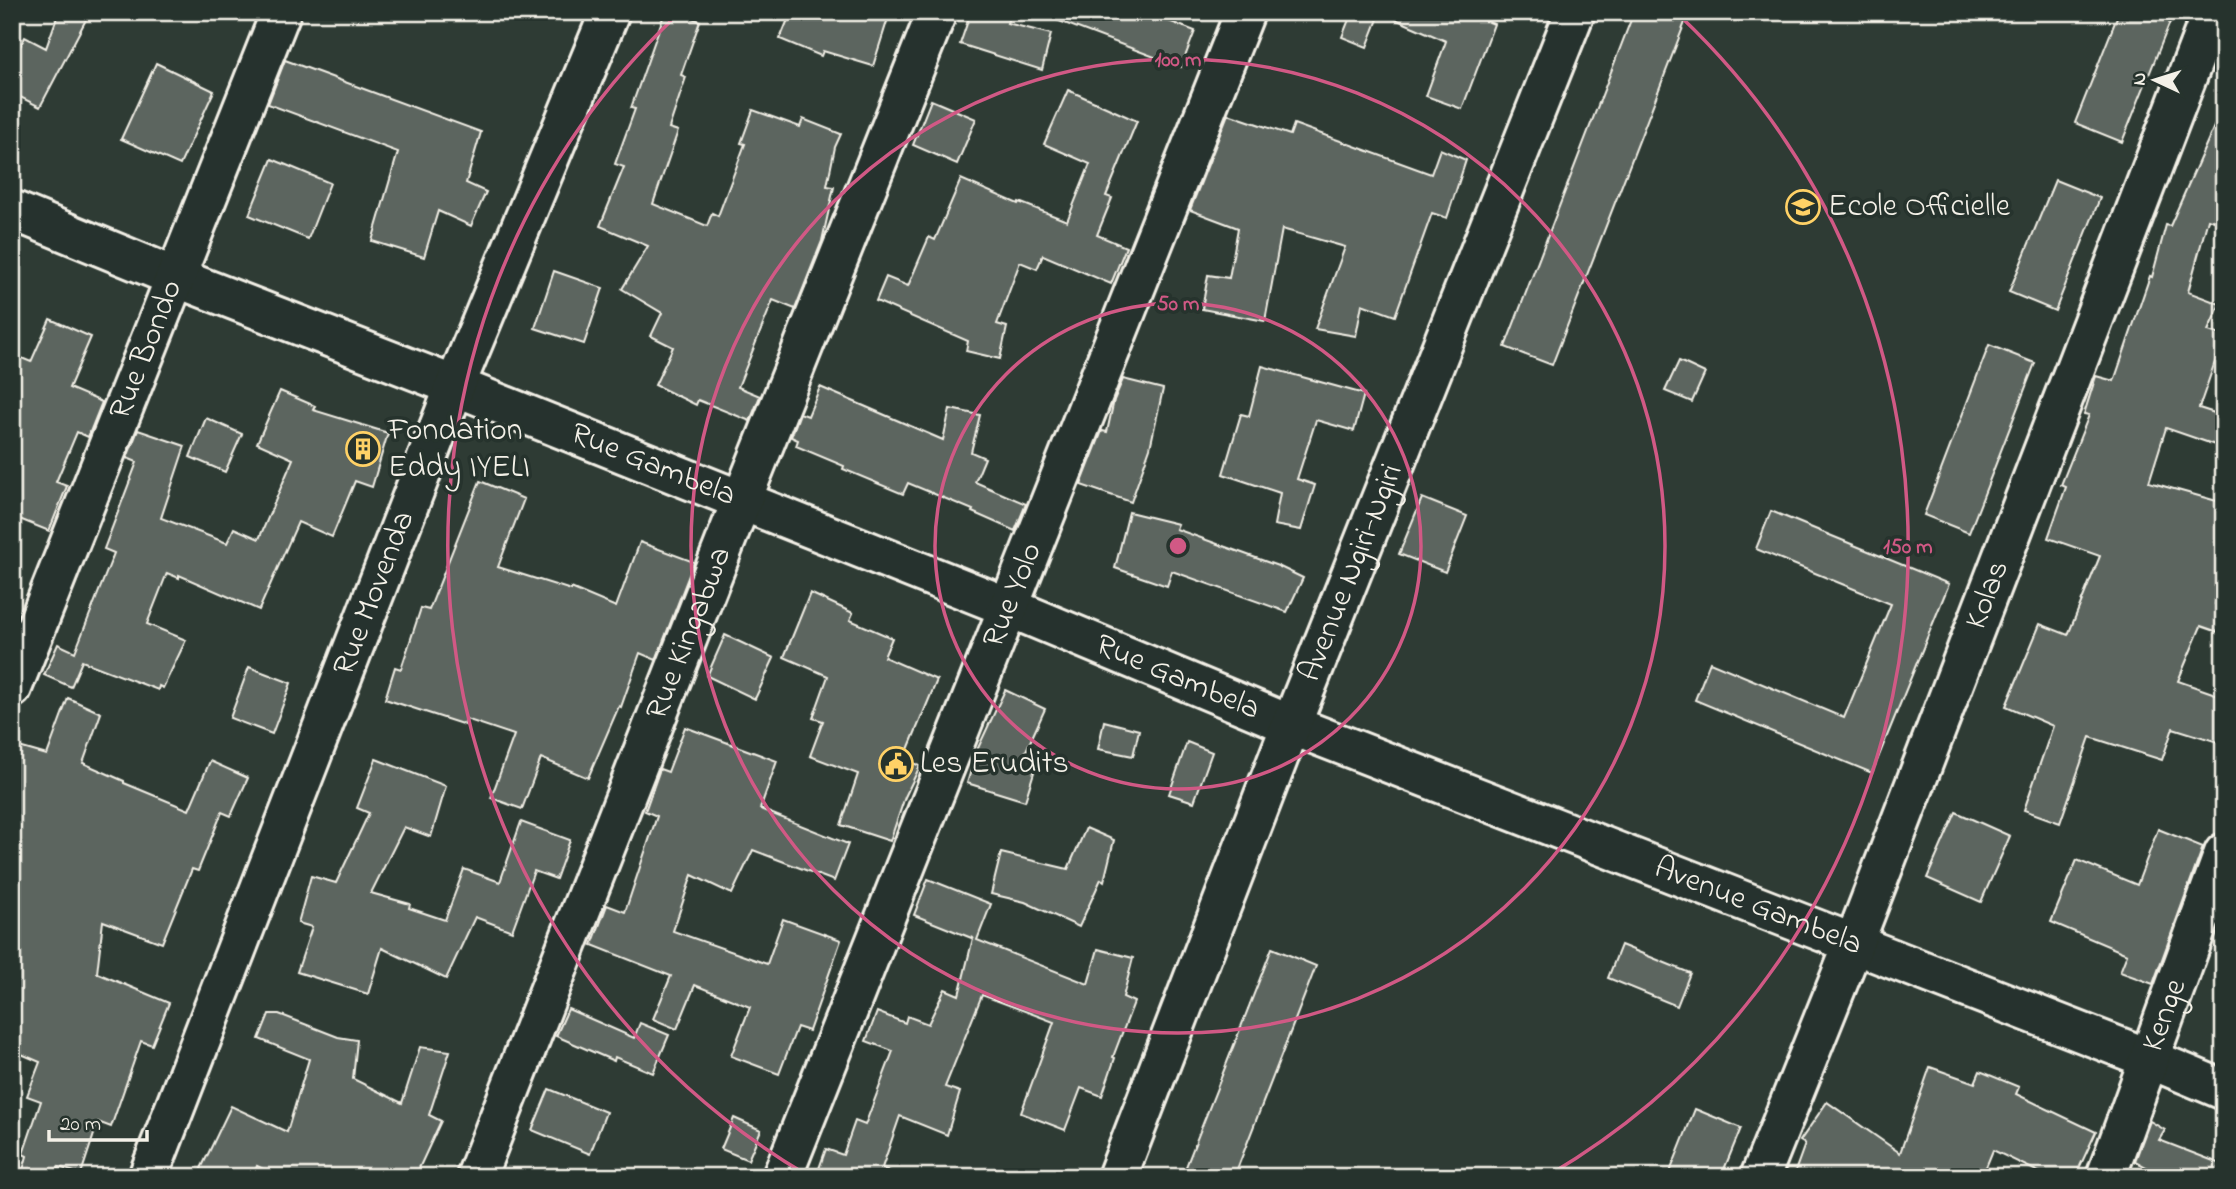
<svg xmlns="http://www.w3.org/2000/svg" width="2236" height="1189" font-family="'Indie Flower',sans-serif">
<rect width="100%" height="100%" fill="#2e3b34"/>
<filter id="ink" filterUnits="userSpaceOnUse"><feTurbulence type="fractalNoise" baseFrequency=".0143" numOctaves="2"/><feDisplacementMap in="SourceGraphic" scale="14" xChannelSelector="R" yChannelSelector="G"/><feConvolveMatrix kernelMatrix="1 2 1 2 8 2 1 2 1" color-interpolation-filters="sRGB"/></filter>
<g filter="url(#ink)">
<g fill="#5c655e" stroke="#f4f1e8" stroke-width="2">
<path d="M 59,12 L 90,12 L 40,107 L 12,93 L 12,61 L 25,37 L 46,48 Z"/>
<path d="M 665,12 L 676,12 L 700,21 L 681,75 L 686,77 L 669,128 L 678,131 L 653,204 L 707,226 L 712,213 L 718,216 L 745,144 L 741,143 L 753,110 L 800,127 L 803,119 L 841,134 L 835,147 L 827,186 L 834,187 L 822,241 L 795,309 L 773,300 L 738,387 L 760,396 L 750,421 L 698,400 L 696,405 L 655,385 L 673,347 L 651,336 L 662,313 L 622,289 L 648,246 L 600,226 L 624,167 L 615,164 L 635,109 L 631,108 Z"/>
<path d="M 791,12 L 890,12 L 873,66 L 823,51 L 821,56 L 780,39 Z"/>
<path d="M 971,12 L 1011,12 L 1007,23 L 1051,34 L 1042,70 L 960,44 Z"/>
<path d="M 1044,12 L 1145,12 L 1195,31 L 1181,67 L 1043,15 Z"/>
<path d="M 1352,12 L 1360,12 L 1378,19 L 1367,47 L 1342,37 Z"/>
<path d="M 1379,12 L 1466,12 L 1494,24 L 1462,109 L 1426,96 L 1446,41 Z"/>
<path d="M 1634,12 L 1689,12 L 1552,365 L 1505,347 Z"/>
<path d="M 2119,12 L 2174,12 L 2122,142 L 2075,123 Z"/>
<path d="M 285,60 L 481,132 L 466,183 L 486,192 L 471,226 L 438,211 L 424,257 L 372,241 L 398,152 L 268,104 Z"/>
<path d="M 156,63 L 214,91 L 180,165 L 121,139 Z"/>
<path d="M 1068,90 L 1137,121 L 1106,196 L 1112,198 L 1097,235 L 1126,247 L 1111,284 L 1043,255 L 1037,269 L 1020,262 L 997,324 L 1007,327 L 1000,359 L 966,351 L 968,341 L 876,301 L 886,277 L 908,286 L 929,237 L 935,240 L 961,179 L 1018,204 L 1019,202 L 1067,221 L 1090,164 L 1044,144 Z"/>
<path d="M 931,100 L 976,119 L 957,164 L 913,145 Z"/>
<path d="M 2224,104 L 2224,199 L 2214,221 L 2208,219 L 2188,292 L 2220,304 L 2208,331 L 2224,336 L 2199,408 L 2224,416 L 2224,448 L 2166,428 L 2149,482 L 2224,503 L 2224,577 L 2215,604 L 2224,608 L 2224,634 L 2201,626 L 2178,681 L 2224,697 L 2224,744 L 2173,728 L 2162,760 L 2090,737 L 2060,823 L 2024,810 L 2053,726 L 2006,706 L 2040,624 L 2068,635 L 2100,556 L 2048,538 L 2066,487 L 2061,485 L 2089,415 L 2084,414 L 2096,376 L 2114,381 L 2150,276 L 2152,277 L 2166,225 L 2170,226 Z"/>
<path d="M 1228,114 L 1290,135 L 1294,124 L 1431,174 L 1440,149 L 1466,160 L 1447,218 L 1432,213 L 1395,316 L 1362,304 L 1356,336 L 1315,329 L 1345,247 L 1282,229 L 1265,321 L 1202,309 L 1208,275 L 1229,278 L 1238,228 L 1190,210 Z"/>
<path d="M 272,159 L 330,183 L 308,239 L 249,215 Z"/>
<path d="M 2055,180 L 2100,198 L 2055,311 L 2009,292 Z"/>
<path d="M 554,271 L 603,288 L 584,344 L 535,328 Z"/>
<path d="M 50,319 L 91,337 L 69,388 L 102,402 L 88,437 L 77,432 L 56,482 L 67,486 L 49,531 L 12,516 L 12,354 L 31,362 Z"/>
<path d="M 1989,345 L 2035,363 L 1969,533 L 1924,515 Z"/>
<path d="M 1679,361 L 1705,373 L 1692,402 L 1665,391 Z"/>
<path d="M 1262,366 L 1364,394 L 1354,431 L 1316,420 L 1297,479 L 1315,485 L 1301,530 L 1274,525 L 1280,493 L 1223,474 L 1241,414 L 1249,416 Z"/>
<path d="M 1123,379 L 1163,389 L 1150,448 L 1131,502 L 1081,485 L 1102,431 L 1107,432 L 1114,400 Z"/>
<path d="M 820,387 L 943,440 L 950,409 L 980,415 L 971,452 L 985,458 L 975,482 L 1026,504 L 1015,531 L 972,512 L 973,510 L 908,483 L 903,494 L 843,469 L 844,466 L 796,446 L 798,440 L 791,437 L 800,413 L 808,416 Z"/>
<path d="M 280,391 L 315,406 L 313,410 L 388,433 L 372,487 L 355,481 L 332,537 L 298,522 L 259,610 L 179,575 L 179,578 L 167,573 L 147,624 L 186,640 L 163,688 L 159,686 L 158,690 L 82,661 L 71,687 L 44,675 L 58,644 L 75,652 L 114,553 L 104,549 L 137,462 L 127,458 L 138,430 L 185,446 L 161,518 L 227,543 L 234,528 L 259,539 L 293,459 L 257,443 Z"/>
<path d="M 206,418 L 242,434 L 225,472 L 190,457 Z"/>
<path d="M 480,481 L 524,499 L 498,567 L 571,590 L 571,588 L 616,607 L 640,542 L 694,562 L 656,660 L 640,653 L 621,707 L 619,706 L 588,778 L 541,758 L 522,809 L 491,798 L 514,735 L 466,719 L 465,725 L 385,699 L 395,667 L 401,669 L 421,608 L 429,610 Z"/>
<path d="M 1422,498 L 1467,516 L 1445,572 L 1399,554 Z"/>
<path d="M 1771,511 L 1949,584 L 1872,773 L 1695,700 L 1710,662 L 1844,718 L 1891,604 L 1756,549 Z"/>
<path d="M 1129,512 L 1178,524 L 1176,529 L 1278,566 L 1303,578 L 1287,612 L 1172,571 L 1167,586 L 1115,568 Z"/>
<path d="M 810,593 L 853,613 L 850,620 L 892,638 L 884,657 L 937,680 L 904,759 L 920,766 L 905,797 L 890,841 L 841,825 L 858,774 L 810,756 L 823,721 L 813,718 L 828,676 L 784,657 Z"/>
<path d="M 725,635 L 774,658 L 755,699 L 707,676 Z"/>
<path d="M 249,667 L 291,683 L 272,734 L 230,718 Z"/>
<path d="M 1005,690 L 1045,709 L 1020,764 L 1035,769 L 1025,801 L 967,783 L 978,748 Z"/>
<path d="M 68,698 L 101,713 L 83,763 L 124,781 L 124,783 L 189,810 L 210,761 L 248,778 L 231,816 L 222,812 L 198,871 L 192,869 L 162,943 L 103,921 L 97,973 L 169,1003 L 152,1045 L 141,1041 L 111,1127 L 98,1122 L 81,1174 L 59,1167 L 56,1177 L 21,1177 L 27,1156 L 23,1154 L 41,1101 L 27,1096 L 40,1062 L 12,1050 L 12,770 L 19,747 L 47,755 Z"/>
<path d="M 1104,721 L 1139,730 L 1133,756 L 1098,749 Z"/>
<path d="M 685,727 L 777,761 L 760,809 L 848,844 L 834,881 L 753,850 L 732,894 L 692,875 L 673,931 L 767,964 L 783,919 L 841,940 L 809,1031 L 797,1027 L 779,1074 L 731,1056 L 750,1007 L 695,985 L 677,1029 L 653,1019 L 671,976 L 592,945 L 607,905 L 625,912 L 657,816 L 645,811 L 660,769 L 668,772 Z"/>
<path d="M 1187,742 L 1212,752 L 1194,802 L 1169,794 Z"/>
<path d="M 376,759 L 446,786 L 431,837 L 404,827 L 371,893 L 410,904 L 409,908 L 445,920 L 464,869 L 500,882 L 521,822 L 570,840 L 556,879 L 534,871 L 512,931 L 475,917 L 446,979 L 382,948 L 368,994 L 297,972 L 312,927 L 298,923 L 311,876 L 336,883 L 369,813 L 357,808 Z"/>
<path d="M 1956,812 L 2010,836 L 1981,902 L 1927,878 Z"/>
<path d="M 1086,828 L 1114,840 L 1104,881 L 1101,879 L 1079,927 L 1025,902 L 991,894 L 1001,853 L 1068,869 Z"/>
<path d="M 2158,829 L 2203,847 L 2153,984 L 2120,972 L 2127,954 L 2051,922 L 2077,860 L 2137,885 Z"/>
<path d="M 928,879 L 991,904 L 977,940 L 1088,984 L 1098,949 L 1133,958 L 1123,997 L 1134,1002 L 1113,1057 L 1115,1058 L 1102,1096 L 1081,1088 L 1065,1130 L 1021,1113 L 1054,1022 L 982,995 L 945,1087 L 960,1092 L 947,1135 L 900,1116 L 882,1168 L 894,1173 L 894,1177 L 816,1177 L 826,1149 L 843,1155 L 855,1121 L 865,1125 L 893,1051 L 866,1041 L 877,1012 L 905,1023 L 907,1016 L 928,1024 L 945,989 L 959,995 L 973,938 L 974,939 L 914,915 Z"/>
<path d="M 1621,945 L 1690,973 L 1677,1006 L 1608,978 Z"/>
<path d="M 1272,948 L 1316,966 L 1234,1177 L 1182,1177 Z"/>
<path d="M 568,1009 L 634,1038 L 640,1023 L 669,1035 L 653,1073 L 615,1057 L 614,1061 L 556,1036 Z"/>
<path d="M 269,1014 L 279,1014 L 338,1037 L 357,1040 L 353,1079 L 402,1103 L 420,1047 L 450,1051 L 429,1115 L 441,1121 L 415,1177 L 280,1177 L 257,1166 L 253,1177 L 197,1177 L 231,1106 L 287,1132 L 309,1059 L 259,1039 Z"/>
<path d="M 1930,1067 L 1975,1083 L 1980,1071 L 2019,1087 L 2016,1094 L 2096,1132 L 2075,1177 L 2049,1177 L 1993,1150 L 1982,1177 L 1793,1177 L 1805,1144 L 1800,1141 L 1827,1102 L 1900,1153 Z"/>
<path d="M 549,1089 L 606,1112 L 590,1154 L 532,1130 Z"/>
<path d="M 1695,1109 L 1741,1128 L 1721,1177 L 1668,1177 Z"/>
<path d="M 734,1118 L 761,1130 L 748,1160 L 721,1149 Z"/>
<path d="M 2150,1121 L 2165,1130 L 2159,1140 L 2224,1165 L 2224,1177 L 2164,1177 L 2135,1161 Z"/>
</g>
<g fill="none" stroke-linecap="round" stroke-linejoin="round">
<g stroke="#f4f1e8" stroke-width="44">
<g id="minor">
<path id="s1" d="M 12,210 L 175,277 L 455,386 L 1008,607 L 1291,725 L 2150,1059 L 2224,1090"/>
<path id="s2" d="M 12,688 L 281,12"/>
<path id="s3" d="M 148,1177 L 455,386 L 610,12"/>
<path id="s4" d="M 476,1177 L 741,502 L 937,12"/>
<path id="s5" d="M 782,1177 L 1245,12"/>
<path id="s6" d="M 1117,1177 L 1291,725 L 1575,12"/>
<path id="s7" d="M 1760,1177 L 1854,943 L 2212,12"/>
<path id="s8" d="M 2106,1177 L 2224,853"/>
</g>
</g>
<use href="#minor" stroke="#26332d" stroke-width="38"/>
</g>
</g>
<g fill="none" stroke="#d15985" stroke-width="3.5">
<circle cx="1178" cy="546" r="243"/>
<circle cx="1178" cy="546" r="487"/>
<path d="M807 1175A730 730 0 0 1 676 16M1680 16A730 730 0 0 1 1549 1175"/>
</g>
<defs>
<g id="school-ring" transform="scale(1.75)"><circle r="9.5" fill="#26332d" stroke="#ffd166" stroke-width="1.5"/><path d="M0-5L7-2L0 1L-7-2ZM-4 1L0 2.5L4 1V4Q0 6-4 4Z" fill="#ffd166"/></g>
<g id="building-ring" transform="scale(1.75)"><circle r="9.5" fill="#26332d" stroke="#ffd166" stroke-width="1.5"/><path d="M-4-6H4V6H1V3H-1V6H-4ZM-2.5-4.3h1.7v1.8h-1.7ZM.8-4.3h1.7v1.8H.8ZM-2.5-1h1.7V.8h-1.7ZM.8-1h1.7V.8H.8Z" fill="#ffd166"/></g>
<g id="civic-ring" transform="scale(1.75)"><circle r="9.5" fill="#26332d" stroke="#ffd166" stroke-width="1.5"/><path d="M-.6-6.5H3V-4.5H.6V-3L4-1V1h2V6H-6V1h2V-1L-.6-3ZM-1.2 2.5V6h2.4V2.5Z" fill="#ffd166"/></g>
</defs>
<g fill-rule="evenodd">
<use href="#school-ring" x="1803" y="207"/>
<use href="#building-ring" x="363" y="449"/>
<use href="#civic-ring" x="896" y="764"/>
</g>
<g text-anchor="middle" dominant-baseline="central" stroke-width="7" stroke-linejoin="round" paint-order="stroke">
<g font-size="32" fill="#f4f1e8" stroke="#26332d" text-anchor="start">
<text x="1828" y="207">Ecole Officielle</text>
<text x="388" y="431">Fondation<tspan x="388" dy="37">Eddy IYELI</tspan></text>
<text x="920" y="764">Les Erudits</text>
</g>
<g font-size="32" fill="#f4f1e8" stroke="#26332d">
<text stroke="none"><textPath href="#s2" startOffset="364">Rue Bondo</textPath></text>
<text stroke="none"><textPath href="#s1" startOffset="690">Rue Gambela</textPath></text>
<text stroke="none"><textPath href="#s6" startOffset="648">Avenue Ngiri-Ngiri</textPath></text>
<text stroke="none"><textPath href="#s3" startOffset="626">Rue Movenda</textPath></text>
<text stroke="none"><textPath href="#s5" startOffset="626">Rue Yolo</textPath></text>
<text stroke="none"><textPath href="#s7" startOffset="625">Kolas</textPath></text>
<text stroke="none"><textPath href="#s4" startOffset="584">Rue Kingabwa</textPath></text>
<text stroke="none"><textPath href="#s1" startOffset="1256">Rue Gambela</textPath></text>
<text stroke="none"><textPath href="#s1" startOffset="1880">Avenue Gambela</textPath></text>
<text stroke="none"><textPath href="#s8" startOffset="172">Kenge</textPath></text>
</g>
</g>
<circle cx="1178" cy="546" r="10" fill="#d15985" stroke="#26332d" stroke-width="3.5"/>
<g font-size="21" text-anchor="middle" font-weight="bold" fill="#d15985" stroke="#26332d" stroke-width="7" stroke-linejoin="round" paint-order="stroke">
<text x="1178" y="66">100 m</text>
<text x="1178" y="310">50 m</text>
<text x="1908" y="553">150 m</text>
</g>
<rect width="2236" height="1189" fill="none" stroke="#26332d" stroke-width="42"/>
<rect x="21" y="21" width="2194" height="1147" fill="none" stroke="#f4f1e8" stroke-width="2.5" filter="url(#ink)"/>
<g transform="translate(2155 80) rotate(274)" stroke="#26332d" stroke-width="5" paint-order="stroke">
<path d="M0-5L12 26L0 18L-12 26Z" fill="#f4f1e8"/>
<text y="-10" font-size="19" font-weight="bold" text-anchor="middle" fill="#f4f1e8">N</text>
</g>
<path d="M49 1130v10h98v-10" fill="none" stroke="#f4f1e8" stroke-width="3.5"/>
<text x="60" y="1130" font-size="21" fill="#f4f1e8" stroke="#26332d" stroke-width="5" paint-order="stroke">20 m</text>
</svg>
